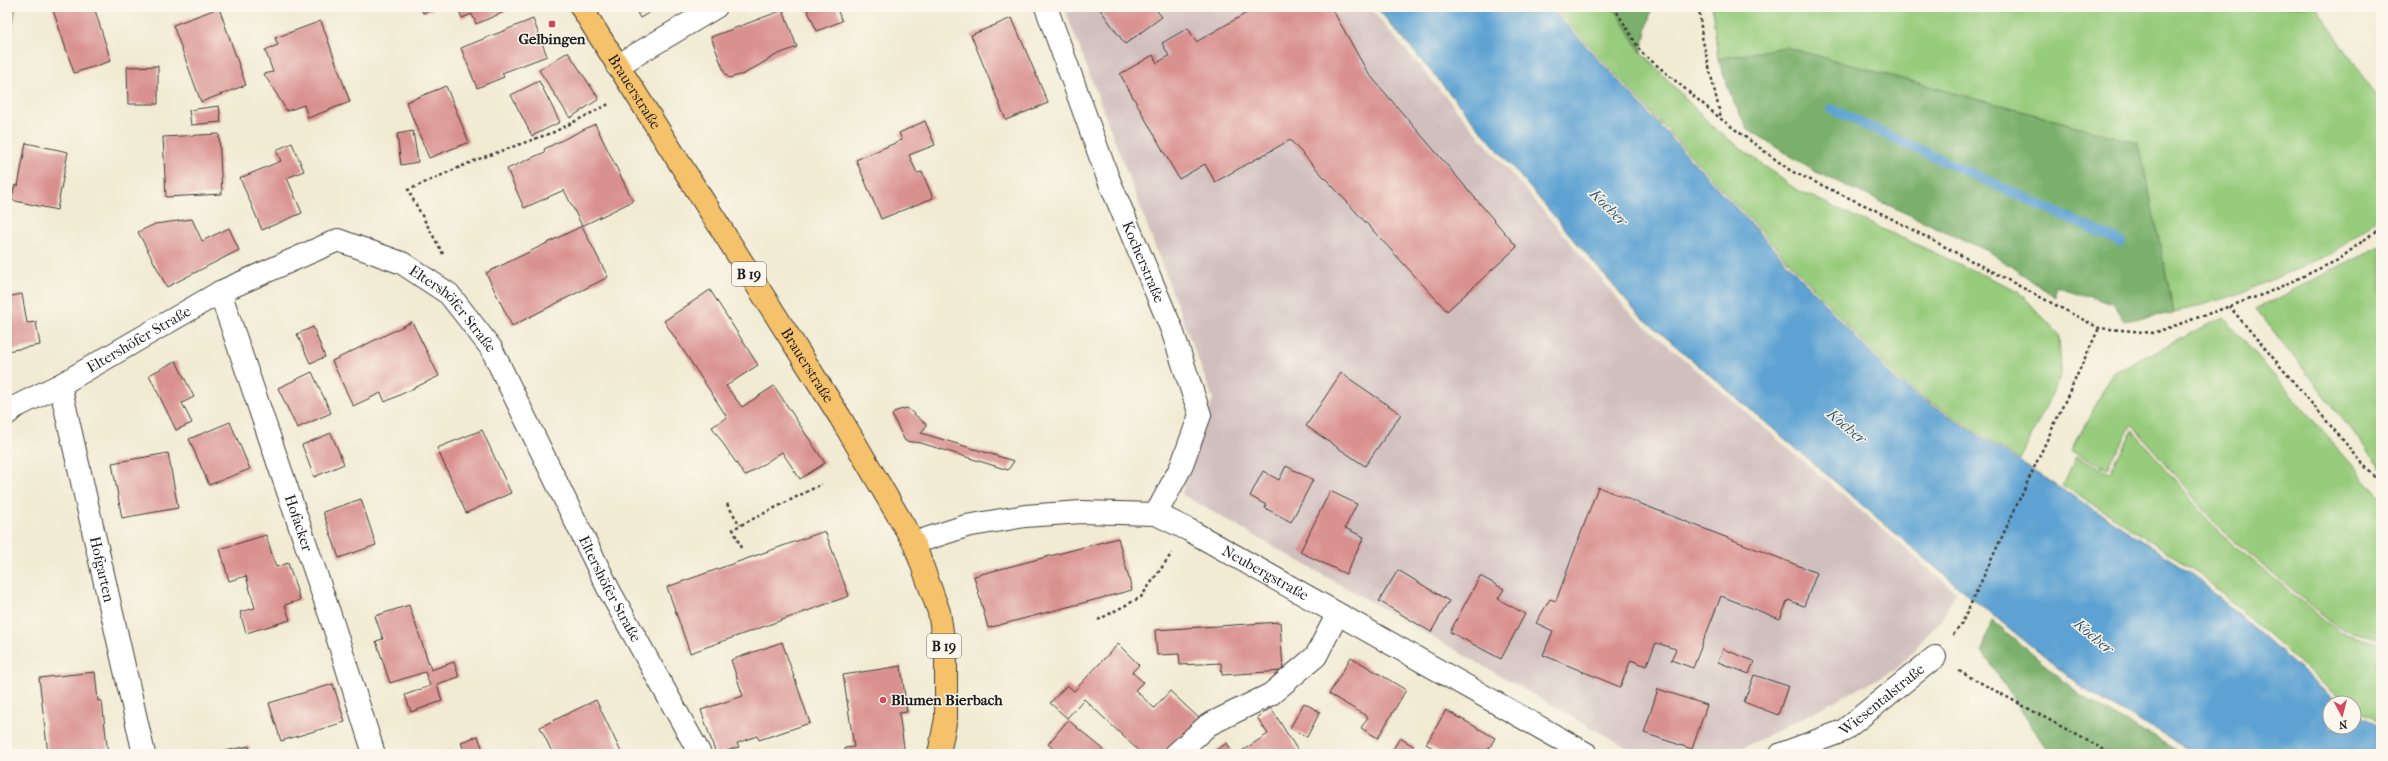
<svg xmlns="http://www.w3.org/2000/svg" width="2388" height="761" font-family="'IM FELL French Canon',serif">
<rect width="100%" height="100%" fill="#fbf7ec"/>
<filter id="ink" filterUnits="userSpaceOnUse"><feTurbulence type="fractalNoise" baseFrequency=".025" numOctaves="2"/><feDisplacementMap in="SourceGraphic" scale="8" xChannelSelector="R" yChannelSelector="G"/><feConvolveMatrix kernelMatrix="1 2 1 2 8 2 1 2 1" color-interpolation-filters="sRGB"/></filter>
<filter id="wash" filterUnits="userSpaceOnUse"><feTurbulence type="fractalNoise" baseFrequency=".012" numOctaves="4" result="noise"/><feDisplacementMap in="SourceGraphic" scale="16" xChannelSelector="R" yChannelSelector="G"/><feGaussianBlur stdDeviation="0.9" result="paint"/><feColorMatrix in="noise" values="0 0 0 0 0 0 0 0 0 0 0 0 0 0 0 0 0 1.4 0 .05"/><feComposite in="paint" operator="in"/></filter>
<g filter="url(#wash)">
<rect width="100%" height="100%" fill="#f1ebd3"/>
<path fill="#d1bfbe" d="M 1064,7 L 1369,7 L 1630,313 L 1956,592 L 1941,620 L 1895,670 L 1731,754 L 1638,754 L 1181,494 L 1213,399 Z"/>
<g fill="#98cc7d" stroke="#5a744c">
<path d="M 1553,7 L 1614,7 L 1641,52 L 1714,128 L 1795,189 L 2018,291 L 2059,334 L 2061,375 L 2020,460 L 1901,383 Z"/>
<path d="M 1712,7 L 2316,7 L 2381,102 L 2381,215 L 2335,252 L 2236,295 L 2174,313 L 2138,143 L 1785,47 L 1718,59 Z"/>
<path d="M 2381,245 L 2381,468 L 2256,309 Z"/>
<path d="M 2223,317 L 2381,498 L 2381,639 L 2340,629 L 2220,529 L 2132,424 L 2108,468 L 2071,451 L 2113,373 Z"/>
<path d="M 2133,430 L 2218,532 L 2339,632 L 2381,644 L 2381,723 L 2354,706 L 2354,703 L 2349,703 L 2332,692 L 2193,568 L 2063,485 L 2076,456 L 2110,472 Z"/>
</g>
<g fill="#7ab06c" stroke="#4b6644">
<path d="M 7,7 L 16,7 L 7,56 Z"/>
<path d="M 1614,7 L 1652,7 L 1641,52 Z"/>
<path d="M 1785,47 L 2139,143 L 2174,313 L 2124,321 L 2113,304 L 2055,286 L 2055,297 L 1990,252 L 1814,171 L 1747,128 L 1731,96 L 1718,59 Z"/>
<path d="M 1992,620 L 2082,696 L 2183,754 L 2050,754 L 1982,651 Z"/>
</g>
<path fill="#5da2d2" stroke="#3c5f77" d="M 1376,7 L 1550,7 L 1899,384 L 2188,570 L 2330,696 L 2342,703 L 2330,703 L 2330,727 L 2354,727 L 2354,711 L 2381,727 L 2381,754 L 2196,754 L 2084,689 L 1956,585 L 1635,311 Z"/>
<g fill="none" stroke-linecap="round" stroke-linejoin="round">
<path stroke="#5da2d2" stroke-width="10" d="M 1831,109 L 2121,242"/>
</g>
<g id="blocks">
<g fill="#d9918f">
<path d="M 52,7 L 94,7 L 111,61 L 74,73 Z"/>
<path d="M 421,7 L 439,7 L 423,13 Z"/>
<path d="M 457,7 L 516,7 L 476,24 L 472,14 L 462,18 Z"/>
<path d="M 634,7 L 659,7 L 640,18 Z"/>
<path d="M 806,7 L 836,7 L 842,21 L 817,31 Z"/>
<path d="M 1101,7 L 1154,7 L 1162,17 L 1125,44 L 1099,8 Z"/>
<path d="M 1257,7 L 1331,7 L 1368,73 L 1517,247 L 1447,311 L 1290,140 L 1215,182 L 1205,164 L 1179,179 L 1120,74 L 1153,55 L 1157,63 L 1169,56 L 1162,43 L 1188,28 L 1196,42 Z"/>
<path d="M 219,8 L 246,85 L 201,102 L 173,25 Z"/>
<path d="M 783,10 L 797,47 L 776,55 L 744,74 L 729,78 L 725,74 L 711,37 Z"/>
<path d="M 1012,18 L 1048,103 L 1006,120 L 971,35 Z"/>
<path d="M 533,19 L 547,56 L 502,73 L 504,77 L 477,88 L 461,48 Z"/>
<path d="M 321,21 L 350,102 L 308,118 L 304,105 L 287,111 L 264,74 L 273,72 L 265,50 L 278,45 L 275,38 Z"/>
<path d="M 568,52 L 599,99 L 570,118 L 539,70 Z"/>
<path d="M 158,66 L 158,104 L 128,104 L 127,67 Z"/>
<path d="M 539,81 L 560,122 L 532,136 L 511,95 Z"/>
<path d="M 446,86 L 469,142 L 429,158 L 406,102 Z"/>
<path d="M 219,106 L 221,122 L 191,125 L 189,110 Z"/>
<path d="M 925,121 L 935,145 L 909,155 L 917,173 L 922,172 L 933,198 L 881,219 L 856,160 L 902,140 L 899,133 Z"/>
<path d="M 595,124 L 633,201 L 582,226 L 564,190 L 524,208 L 507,169 L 545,152 L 544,149 Z"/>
<path d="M 413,131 L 418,162 L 401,165 L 397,134 Z"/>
<path d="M 219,134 L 222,194 L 166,197 L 163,137 Z"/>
<path d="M 26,143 L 68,152 L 57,210 L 11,200 L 15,185 L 18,186 Z"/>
<path d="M 292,143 L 304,171 L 287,178 L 302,213 L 262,230 L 240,178 L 281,161 L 276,150 Z"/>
<path d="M 192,219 L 202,241 L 229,228 L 239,250 L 167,287 L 138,232 L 155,224 Z"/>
<path d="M 582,226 L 608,277 L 512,326 L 486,273 Z"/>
<path d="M 710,290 L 758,365 L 726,386 L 742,407 L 774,386 L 825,463 L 800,479 L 782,452 L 745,476 L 712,427 L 727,417 L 664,321 Z"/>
<path d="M 22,294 L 27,323 L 36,322 L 40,345 L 7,351 L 7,297 Z"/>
<path d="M 412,322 L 439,376 L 385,402 L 381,393 L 353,406 L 332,361 Z"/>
<path d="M 313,327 L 325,357 L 310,363 L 297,334 Z"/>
<path d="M 176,361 L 194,397 L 182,403 L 192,423 L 176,430 L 149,375 Z"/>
<path d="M 312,372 L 331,413 L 297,428 L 278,388 Z"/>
<path d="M 1341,373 L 1401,414 L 1365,466 L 1306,426 Z"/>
<path d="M 907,408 L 927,425 L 921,433 L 1014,461 L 1008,470 L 921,443 L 905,441 L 892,415 L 896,411 Z"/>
<path d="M 230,422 L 250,469 L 209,485 L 189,439 Z"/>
<path d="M 482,430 L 511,493 L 466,513 L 437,448 Z"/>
<path d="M 331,433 L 344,464 L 314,477 L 302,445 Z"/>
<path d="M 168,453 L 178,508 L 122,518 L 112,463 Z"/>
<path d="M 1286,466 L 1313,480 L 1291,522 L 1265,508 L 1266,505 L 1250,496 L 1263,471 L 1279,480 Z"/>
<path d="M 1598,487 L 1817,573 L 1804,606 L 1788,600 L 1780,619 L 1721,596 L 1693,668 L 1671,660 L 1676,649 L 1656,643 L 1646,666 L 1631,660 L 1620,687 L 1543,655 L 1553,631 L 1536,623 L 1550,599 L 1556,601 Z"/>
<path d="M 1330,491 L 1357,504 L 1345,528 L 1364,537 L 1346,574 L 1300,552 Z"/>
<path d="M 361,499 L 376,545 L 339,558 L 323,512 Z"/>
<path d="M 825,531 L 849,596 L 690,653 L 667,587 Z"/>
<path d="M 266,535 L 276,567 L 288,563 L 300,600 L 285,605 L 290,620 L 246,633 L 240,612 L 255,608 L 246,576 L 229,581 L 220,549 Z"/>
<path d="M 1118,538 L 1132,590 L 988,628 L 974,576 Z"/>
<path d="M 1398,570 L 1449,601 L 1431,632 L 1379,601 Z"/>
<path d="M 1480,576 L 1504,589 L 1498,599 L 1525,614 L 1501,659 L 1450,632 Z"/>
<path d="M 409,605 L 431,670 L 454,662 L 459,677 L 437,684 L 442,701 L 411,712 L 405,695 L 430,686 L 425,672 L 390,683 L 376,641 L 383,639 L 375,616 Z"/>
<path d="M 1280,622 L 1283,671 L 1222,675 L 1221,663 L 1180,665 L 1179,654 L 1157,655 L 1155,630 Z"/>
<path d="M 782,642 L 810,723 L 759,740 L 757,736 L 737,743 L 739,747 L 716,754 L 701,710 L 743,696 L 731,660 Z"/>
<path d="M 1118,644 L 1139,665 L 1132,672 L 1143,682 L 1135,690 L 1154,708 L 1170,691 L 1202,721 L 1170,754 L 1142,754 L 1084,699 L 1067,718 L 1050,703 L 1067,685 L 1074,691 Z"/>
<path d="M 1723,649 L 1754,661 L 1749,674 L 1718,662 Z"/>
<path d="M 1351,657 L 1406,690 L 1378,738 L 1361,728 L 1368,717 L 1329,694 Z"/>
<path d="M 901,666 L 907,712 L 899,713 L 905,754 L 846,754 L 845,748 L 854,747 L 843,675 Z"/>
<path d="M 95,672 L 98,701 L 102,701 L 108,754 L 48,754 L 39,678 Z"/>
<path d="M 1754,675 L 1788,686 L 1778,715 L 1744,702 Z"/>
<path d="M 333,684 L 345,722 L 281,741 L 269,703 Z"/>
<path d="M 1658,689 L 1707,705 L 1692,749 L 1644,733 Z"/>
<path d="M 596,700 L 622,754 L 553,754 L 540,727 Z"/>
<path d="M 1304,703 L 1320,712 L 1307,737 L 1290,728 Z"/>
<path d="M 1271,708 L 1300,754 L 1237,754 L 1268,734 L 1257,717 Z"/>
<path d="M 1446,710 L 1495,738 L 1486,754 L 1443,754 L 1426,744 Z"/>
<path d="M 1068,720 L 1103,749 L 1099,754 L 1073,754 L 1067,749 L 1062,754 L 1059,754 L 1048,744 Z"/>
<path d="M 478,736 L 483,750 L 465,754 L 461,742 Z"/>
<path d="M 1400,738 L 1415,747 L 1410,754 L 1394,754 L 1391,752 Z"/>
<path d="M 1227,743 L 1233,754 L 1210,754 Z"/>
<path d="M 249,746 L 251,754 L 221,754 L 220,752 Z"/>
<path d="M 451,750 L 452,754 L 440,754 Z"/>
</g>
</g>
</g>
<g filter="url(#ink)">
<use href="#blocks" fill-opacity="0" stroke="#3c3b37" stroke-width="1"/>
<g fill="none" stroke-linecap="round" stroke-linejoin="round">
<g stroke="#3c3b37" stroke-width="24">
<g id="minor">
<path id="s1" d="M 1046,7 L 1108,178 L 1172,330 L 1200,415 L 1181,467 L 1156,514"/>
<path d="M 617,66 L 716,7"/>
<path id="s2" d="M 220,292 L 334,627 L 374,754"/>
<path id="s3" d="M 60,385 L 144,754"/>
<path id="s4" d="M 7,414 L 15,407 L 60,385 L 220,292 L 338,240 L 402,263 L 449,294 L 491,348 L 609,590 L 700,754"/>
<path id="s5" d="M 914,543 L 966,526 L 1025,516 L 1081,512 L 1156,514 L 1189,530 L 1587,754"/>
<path d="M 1176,754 L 1208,725 L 1271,694 L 1316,656 L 1337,615"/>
<path id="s6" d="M 1781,754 L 1843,731 L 1935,657"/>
</g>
</g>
<g stroke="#3c3b37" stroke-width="24">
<g id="major">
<path id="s7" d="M 581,7 L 840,417 L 914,543 L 939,612 L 946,657 L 946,718 L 939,754"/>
</g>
</g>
<g stroke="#3c3b37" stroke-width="2.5" stroke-dasharray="3 3" stroke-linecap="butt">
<path d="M 1614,7 L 1641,52 L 1721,119 L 1791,171 L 1875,210 L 2099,328 L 2154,333 L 2267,293 L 2338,260 L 2381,227"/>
<path d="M 1699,7 L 1702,37 L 1721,118"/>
<path d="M 443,254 L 408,190 L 476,160 L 554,132 L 609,104"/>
<path d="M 2229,306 L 2381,485"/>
<path d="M 727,504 L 740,525"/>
<path d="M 741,548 L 733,529 L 822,484"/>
<path d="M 1098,620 L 1141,597 L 1172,553"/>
<path d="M 1953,635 L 1961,625 L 2099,328"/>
<path d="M 1959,671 L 2112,754"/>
</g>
<use href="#minor" stroke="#fff" stroke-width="22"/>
<use href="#major" stroke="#f5c16b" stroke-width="22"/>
</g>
</g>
<g fill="#d1495b" stroke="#fbf7ec" stroke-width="1.5">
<rect x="548" y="20" width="8" height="8" rx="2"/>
<circle cx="883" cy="700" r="4"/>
</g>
<g text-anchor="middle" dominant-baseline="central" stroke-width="3" stroke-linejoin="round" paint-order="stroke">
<g fill="#fbf7ec" stroke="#5f5e5a" stroke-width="1">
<rect x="732" y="262" width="34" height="24" rx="3"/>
<rect x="927" y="634" width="34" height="24" rx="3"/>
</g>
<g font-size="14" font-weight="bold" fill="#1c1c1c">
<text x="749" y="274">B 19</text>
<text x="944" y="646">B 19</text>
</g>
<g font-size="15" font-weight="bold" fill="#1c1c1c" stroke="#fbf7ec">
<text x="552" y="39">Gelbingen</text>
<text x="891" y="700" text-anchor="start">Blumen Bierbach</text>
</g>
<g font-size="15" fill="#1c1c1c" stroke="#fbf7ec">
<text stroke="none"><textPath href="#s7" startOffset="100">Brauerstraße</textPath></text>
<text stroke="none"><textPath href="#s1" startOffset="273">Kocherstraße</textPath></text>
<text stroke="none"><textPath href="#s4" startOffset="512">Eltershöfer Straße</textPath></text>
<text stroke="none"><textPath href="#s4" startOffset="152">Eltershöfer Straße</textPath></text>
<text stroke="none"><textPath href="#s7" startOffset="424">Brauerstraße</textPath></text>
<text stroke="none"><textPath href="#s2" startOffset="244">Hofacker</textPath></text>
<text stroke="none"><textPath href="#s3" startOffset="189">Hofgarten</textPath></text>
<text stroke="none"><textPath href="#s5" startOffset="370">Neubergstraße</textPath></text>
<text stroke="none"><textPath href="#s4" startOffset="836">Eltershöfer Straße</textPath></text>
<text stroke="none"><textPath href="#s6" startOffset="116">Wiesentalstraße</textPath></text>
</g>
<g font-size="16" font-style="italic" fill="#39586e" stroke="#fbf7ec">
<text transform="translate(1609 207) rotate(45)">Kocher</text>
<text transform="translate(1847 426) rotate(40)">Kocher</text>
<text transform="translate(2094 636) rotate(40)">Kocher</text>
</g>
</g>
<rect width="2388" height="761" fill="none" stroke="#fbf7ec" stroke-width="24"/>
<g transform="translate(2342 715) rotate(173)"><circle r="19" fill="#fbf7ec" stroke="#a29f99"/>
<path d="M0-3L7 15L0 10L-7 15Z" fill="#d1495b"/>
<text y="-6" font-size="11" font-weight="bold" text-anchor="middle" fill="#1c1c1c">N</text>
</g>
</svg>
